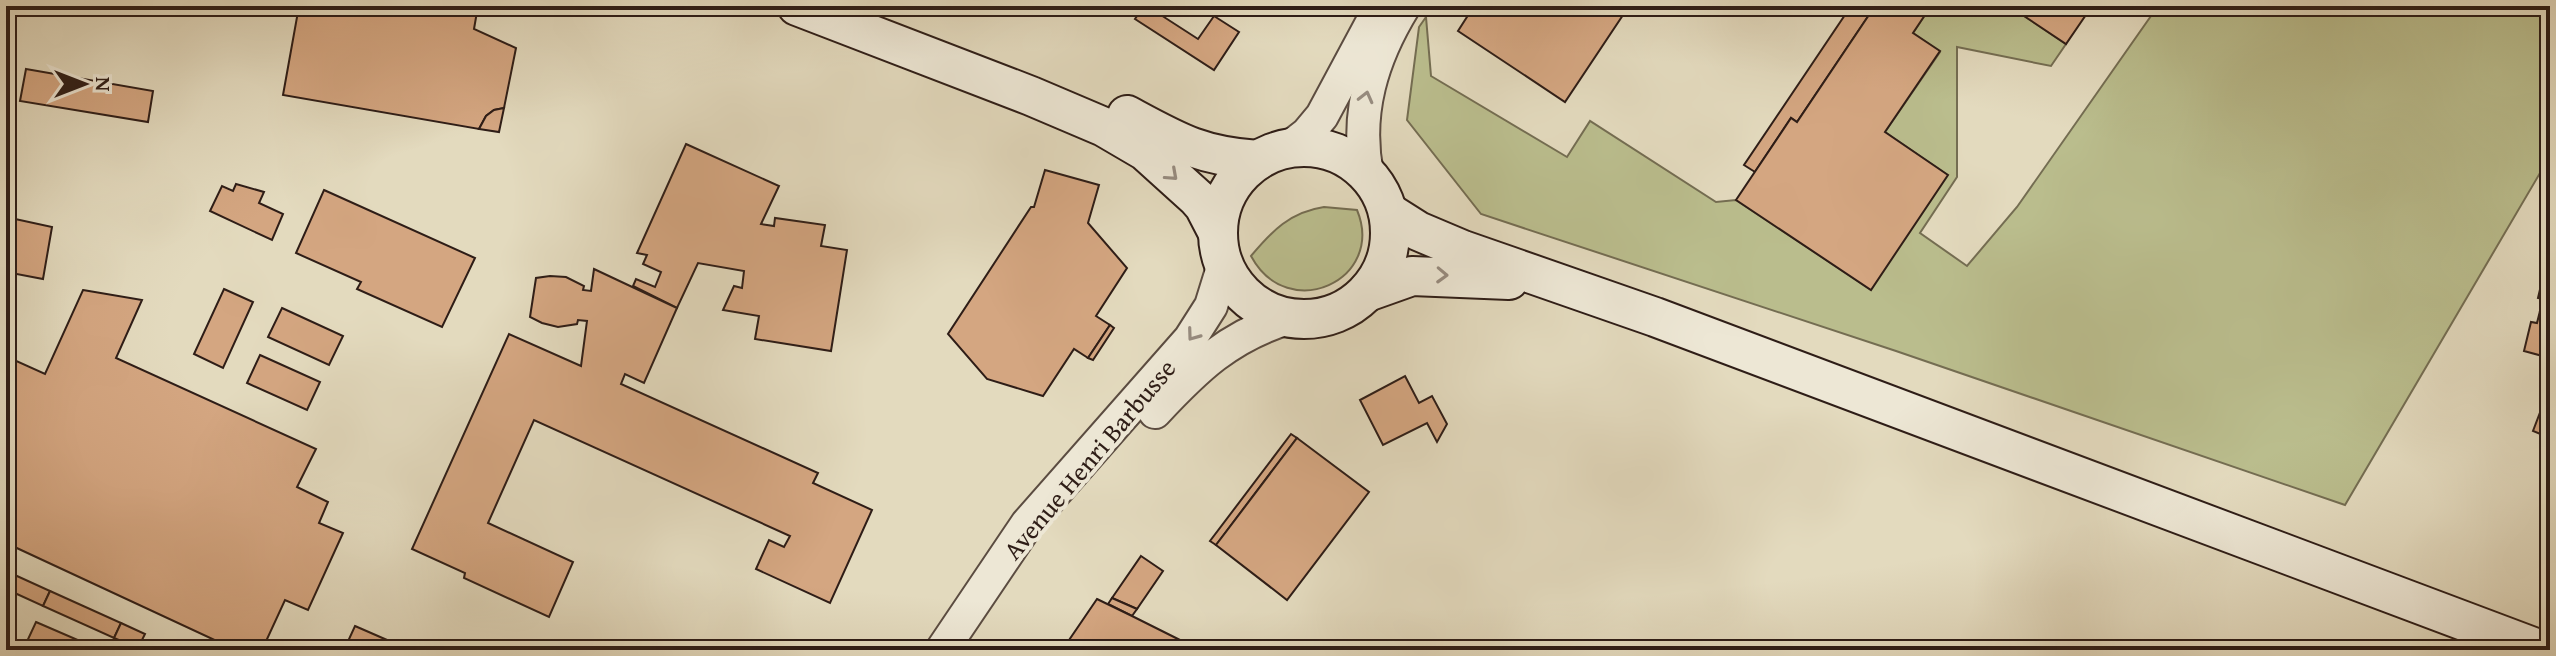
<svg xmlns="http://www.w3.org/2000/svg" width="2556" height="656" font-family="'Gentium Book Plus',serif">
<rect width="100%" height="100%" fill="#e3dabe"/>
<filter id="stains"><feTurbulence type="fractalNoise" baseFrequency=".0025" numOctaves="4"/><feColorMatrix values="0 0 0 0 .2 0 0 0 0 .09 0 0 0 0 .02 0 0 0 .5 -.17"/></filter>
<radialGradient id="worn" r=".72"><stop offset=".6" stop-color="#630" stop-opacity="0"/><stop offset="1" stop-color="#630" stop-opacity=".3"/></radialGradient>
<g fill="#babd8d" stroke="#746d52" stroke-width="2">
<path d="M 1931,6 L 2009,6 L 2066,44 L 2051,66 L 1957,47 L 1957,177 L 1920,233 L 1967,266 L 2017,207 L 2158,6 L 2550,6 L 2550,156 L 2345,505 L 1896,351 L 1481,214 L 1407,120 L 1419,27 L 1426,17 L 1431,76 L 1567,157 L 1590,121 L 1716,202 L 1736,200 L 1870,289 L 1947,175 L 1885,132 L 1940,52 L 1913,33 Z"/>
<path d="M 1324,207 L 1357,210 C 1386,280 1288,325 1251,256 C 1272,231 1290,212 1324,207 Z"/>
</g>
<g fill="#d4a681" stroke="#2e1d17" stroke-width="2">
<path d="M 299,6 L 412,6 L 430,10 L 431,6 L 478,6 L 474,29 L 516,48 L 504,108 L 494,110 L 486,116 L 479,129 L 283,95 Z"/>
<path d="M 1474,6 L 1610,6 L 1623,15 L 1565,102 L 1458,31 Z"/>
<path d="M 1851,6 L 1875,6 L 1797,122 L 1791,118 L 1755,172 L 1744,165 Z"/>
<path d="M 1931,6 L 1913,33 L 1940,51 L 1885,132 L 1948,175 L 1871,290 L 1736,200 L 1791,118 L 1797,122 L 1875,6 Z"/>
<path d="M 2009,6 L 2092,6 L 2066,44 Z"/>
<path d="M 1150,8 L 1198,39 L 1214,16 L 1239,32 L 1214,70 L 1135,19 L 1141,10 L 1146,13 Z"/>
<path d="M 26,69 L 153,91 L 148,122 L 20,101 Z"/>
<path d="M 504,108 L 499,132 L 479,129 L 486,116 L 494,110 Z"/>
<path d="M 686,144 L 779,186 L 761,224 L 774,226 L 775,218 L 825,225 L 821,246 L 847,250 L 831,351 L 755,339 L 759,316 L 723,310 L 734,286 L 742,288 L 744,271 L 698,263 L 677,308 L 633,286 L 636,279 L 655,287 L 661,272 L 643,264 L 647,255 L 637,253 Z"/>
<path d="M 1045,170 L 1099,185 L 1088,223 L 1127,268 L 1096,316 L 1110,325 L 1088,358 L 1074,349 L 1043,396 L 987,379 L 948,334 L 1031,207 L 1034,207 Z"/>
<path d="M 236,184 L 264,192 L 259,203 L 283,214 L 272,240 L 210,211 L 222,186 L 233,191 Z"/>
<path d="M 324,190 L 475,258 L 442,327 L 357,289 L 361,282 L 296,253 Z"/>
<path d="M 6,217 L 52,227 L 43,279 L 6,272 Z"/>
<path d="M 2545,268 L 2550,269 L 2550,314 L 2540,311 L 2543,299 L 2538,298 Z"/>
<path d="M 594,269 L 677,308 L 644,383 L 625,374 L 621,384 L 818,473 L 813,483 L 872,510 L 830,603 L 756,569 L 769,540 L 784,547 L 790,536 L 534,420 L 488,523 L 573,562 L 549,617 L 464,578 L 465,573 L 412,549 L 509,334 L 581,366 L 587,321 L 578,320 L 577,324 L 558,327 L 542,323 L 530,317 L 536,278 L 550,276 L 566,277 L 584,286 L 583,290 L 591,291 Z"/>
<path d="M 224,289 L 253,302 L 223,368 L 194,354 Z"/>
<path d="M 83,290 L 142,300 L 116,358 L 316,449 L 297,487 L 328,502 L 319,523 L 343,533 L 308,610 L 285,600 L 262,650 L 236,650 L 6,543 L 6,364 L 8,366 L 12,359 L 45,374 Z"/>
<path d="M 282,308 L 343,336 L 329,365 L 268,337 Z"/>
<path d="M 2540,311 L 2550,314 L 2550,358 L 2524,351 L 2531,322 L 2537,323 Z"/>
<path d="M 1110,325 L 1114,328 L 1093,360 L 1088,358 Z"/>
<path d="M 260,355 L 320,382 L 307,410 L 247,383 Z"/>
<path d="M 1405,376 L 1419,403 L 1432,396 L 1447,424 L 1437,442 L 1427,423 L 1383,445 L 1360,400 Z"/>
<path d="M 2547,394 L 2550,395 L 2550,438 L 2533,431 Z"/>
<path d="M 1291,434 L 1297,438 L 1216,545 L 1210,541 Z"/>
<path d="M 1297,438 L 1369,492 L 1287,600 L 1216,545 Z"/>
<path d="M 1141,556 L 1163,571 L 1137,609 L 1112,598 Z"/>
<path d="M 6,571 L 50,591 L 43,606 L 6,589 Z"/>
<path d="M 50,591 L 121,623 L 114,638 L 43,606 Z"/>
<path d="M 1112,598 L 1137,609 L 1132,616 L 1108,604 Z"/>
<path d="M 1097,599 L 1132,616 L 1200,650 L 1071,650 L 1065,646 Z"/>
<path d="M 36,622 L 87,644 L 84,650 L 23,650 Z"/>
<path d="M 121,623 L 145,634 L 138,648 L 114,638 Z"/>
<path d="M 355,626 L 410,650 L 344,650 Z"/>
</g>
<g fill="none" stroke-linecap="round" stroke-linejoin="round">
<g stroke="#5b4c41" stroke-width="36">
<g id="tertiary">
<path d="M 1289,148 L 1307,134 L 1322,116 L 1381,6"/>
<path d="M 1367,174 C 1355,113 1372,58 1404,6"/>
<path d="M 1155,412 C 1196,368 1229,336 1288,318"/>
<path d="M 942,650 L 1027,524 L 1190,339 L 1211,306 L 1224,264"/>
</g>
</g>
<g stroke="#2e1d17" stroke-width="42">
<g id="secondary">
<path d="M 797,6 L 1031,96 L 1104,127 L 1145,151 L 1197,198 L 1204,206 L 1218,233"/>
<path d="M 1127,115 C 1177,142 1200,156 1258,160"/>
<circle cx="1304" cy="233" r="86"/>
<path d="M 1388,212 L 1418,231 L 1463,250 L 1655,317 L 2541,650"/>
<path d="M 1367,292 L 1412,276 L 1509,280"/>
</g>
</g>
<use href="#tertiary" stroke="#ede7d5" stroke-width="32"/>
<use href="#secondary" stroke="#ede7d5" stroke-width="38"/>
</g>
<defs><path id="oneway-chevron" d="M-2-3.5L2.5 0L-2 3.5" fill="none" stroke-width="1.6" stroke-linecap="round" stroke-linejoin="round" transform="scale(2)"/></defs>
<g stroke="#978c80">
<use href="#oneway-chevron" transform="translate(1366 97) rotate(-76)"/>
<use href="#oneway-chevron" transform="translate(1172 175) rotate(42)"/>
<use href="#oneway-chevron" transform="translate(1442 275) rotate(2)"/>
<use href="#oneway-chevron" transform="translate(1193 335) rotate(126)"/>
</g>
<g text-anchor="middle" dominant-baseline="central" stroke-width="8" stroke-linejoin="round" paint-order="stroke">
<g font-size="26" fill="#2e1d17" stroke="#ede7d5">
<text transform="translate(1089 459) rotate(-50)">Avenue Henri Barbusse</text>
</g>
</g>
<rect width="2556" height="656" fill="none" stroke="#e3dabe" stroke-width="32"/>
<rect x="8" y="8" width="2540" height="640" fill="none" stroke="#2e1d17" stroke-width="4"/>
<rect x="16" y="16" width="2524" height="624" fill="none" stroke="#2e1d17" stroke-width="2"/>
<g transform="translate(84 84) rotate(90)" stroke="#ede7d5" stroke-width="6" paint-order="stroke">
<path d="M0-6L14 30L0 20L-14 30Z" fill="#2e1d17"/>
<text y="-12" font-size="22" font-weight="bold" text-anchor="middle" fill="#2e1d17">N</text>
</g>
<rect width="100%" height="100%" filter="url(#stains)"/>
<rect width="100%" height="100%" fill="url(#worn)"/>
</svg>
